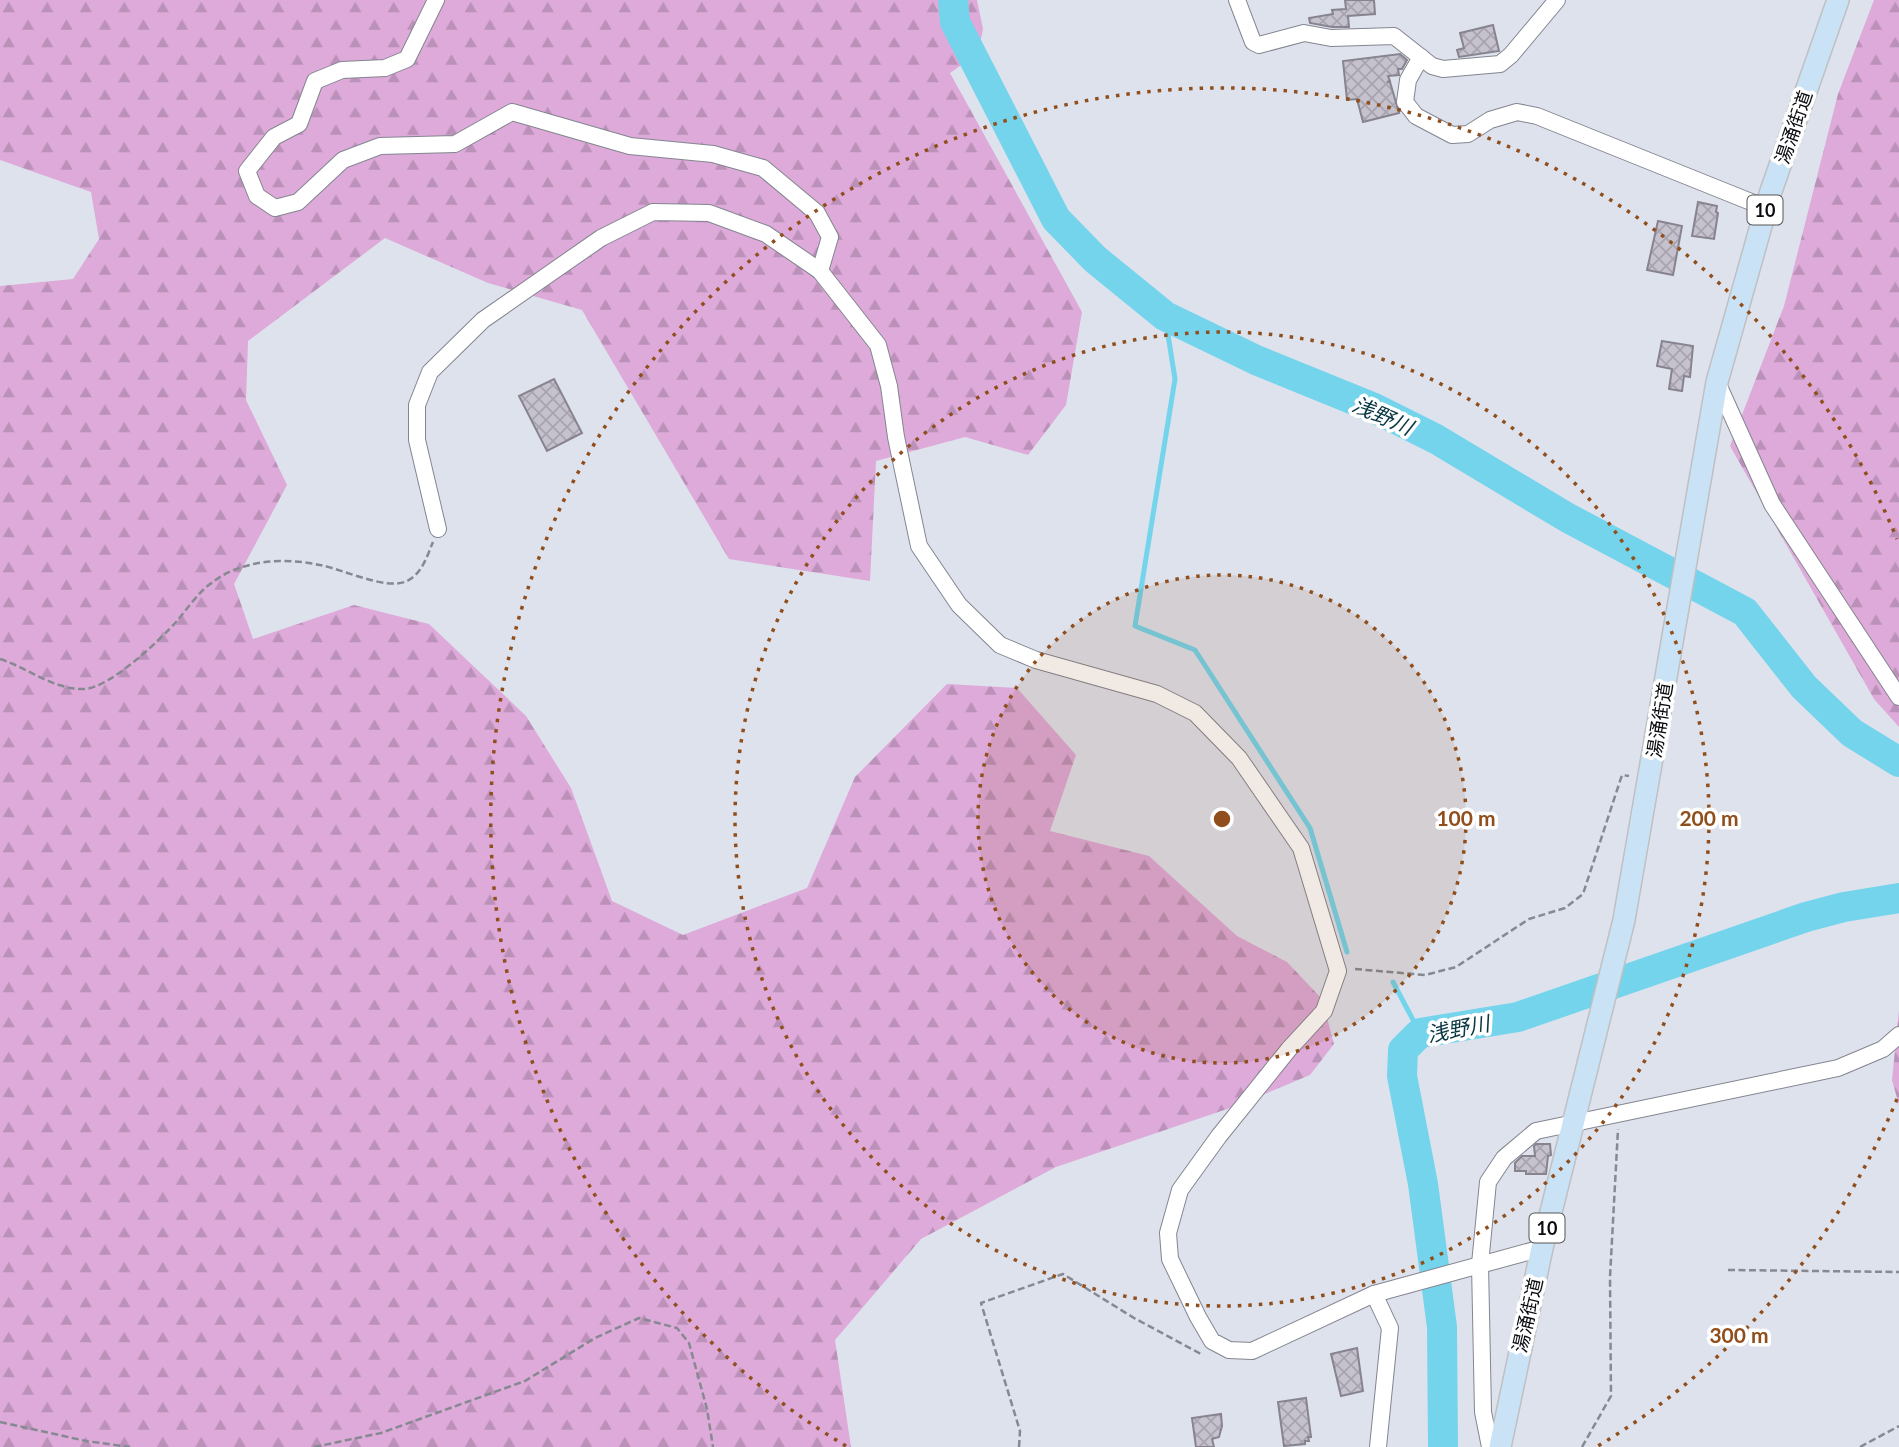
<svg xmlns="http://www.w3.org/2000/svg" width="1899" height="1447" font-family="Lato,'Noto Sans JP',sans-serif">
<defs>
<pattern id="forest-firs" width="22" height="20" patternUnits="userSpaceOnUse" patternTransform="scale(1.75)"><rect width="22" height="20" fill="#ddaad9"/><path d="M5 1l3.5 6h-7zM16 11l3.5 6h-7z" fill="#bc91b9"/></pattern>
<pattern id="building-cross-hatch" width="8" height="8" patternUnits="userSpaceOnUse" patternTransform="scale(1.75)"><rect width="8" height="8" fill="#c5c1cd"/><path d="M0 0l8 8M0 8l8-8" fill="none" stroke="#a8a4af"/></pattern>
</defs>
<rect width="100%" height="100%" fill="#dee2ed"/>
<g fill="url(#forest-firs)">
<path d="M 0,0 L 977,0 L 983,29 L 978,53 L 950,73 L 1082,312 L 1066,405 L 1028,455 L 965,437 L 876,461 L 870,581 L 729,559 L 582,310 L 488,283 L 385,238 L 248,341 L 246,400 L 287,485 L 234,584 L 253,639 L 354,605 L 429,624 L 526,716 L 571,788 L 612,901 L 683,935 L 807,888 L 855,777 L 947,684 L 1017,688 L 1076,755 L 1050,831 L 1149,856 L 1237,936 L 1287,962 L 1322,999 L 1334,1044 L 1310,1075 L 1236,1106 L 1056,1167 L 921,1239 L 835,1340 L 851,1447 L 0,1447 L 0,286 L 73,279 L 99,239 L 91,192 L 0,160 Z"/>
<path d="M 1874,0 L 1899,0 L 1899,727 L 1874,699 L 1730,446 L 1784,306 L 1838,94 Z"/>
<path d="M 1899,1010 L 1899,1105 L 1892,1080 Z"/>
</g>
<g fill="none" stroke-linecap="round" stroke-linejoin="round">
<g stroke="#74d4ec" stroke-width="5">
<path d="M 1165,316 L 1175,379 L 1135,626 L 1195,650 L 1310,828 L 1347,952"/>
<path d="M 1393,982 L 1420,1033"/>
</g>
<g stroke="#74d4ec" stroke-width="30">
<path d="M 953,0 L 955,22 L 1056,219 L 1095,259 L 1165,316 L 1256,360 L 1374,408 L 1436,439 L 1568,518 L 1745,612 L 1804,687 L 1852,733 L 1899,762"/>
<path d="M 1443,1447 L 1442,1327 L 1423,1184 L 1402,1076 L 1403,1050 L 1420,1033 L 1518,1017 L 1806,917 L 1844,907 L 1899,898"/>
</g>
</g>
<g fill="url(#building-cross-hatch)" stroke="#87848f" stroke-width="2">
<path d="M 1345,0 L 1374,0 L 1375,14 L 1348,16 L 1349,27 L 1332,27 L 1310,23 L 1309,18 L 1333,14 L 1332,10 L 1346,9 Z"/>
<path d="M 1493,25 L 1499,51 L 1459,57 L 1457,50 L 1464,48 L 1460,33 Z"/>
<path d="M 1400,54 L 1407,60 L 1402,69 L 1398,69 L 1399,75 L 1388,76 L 1390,81 L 1387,82 L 1390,82 L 1399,113 L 1363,122 L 1357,99 L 1347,100 L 1343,61 Z"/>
<path d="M 1698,202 L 1717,206 L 1716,212 L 1718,213 L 1714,239 L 1692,236 Z"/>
<path d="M 1658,221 L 1682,226 L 1673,275 L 1647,270 Z"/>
<path d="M 1662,341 L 1693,346 L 1690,377 L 1684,376 L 1682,391 L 1669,389 L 1672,369 L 1657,366 Z"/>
<path d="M 554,379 L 582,433 L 547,451 L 519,396 Z"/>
<path d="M 1536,1144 L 1550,1144 L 1551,1155 L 1548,1156 L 1546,1174 L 1526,1174 L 1526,1171 L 1515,1171 L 1515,1163 L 1522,1156 L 1535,1156 L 1534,1146 Z"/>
<path d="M 1357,1348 L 1363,1391 L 1341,1396 L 1331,1354 Z"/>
<path d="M 1306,1398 L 1311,1437 L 1308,1437 L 1309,1441 L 1305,1441 L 1305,1444 L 1284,1446 L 1278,1402 Z"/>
<path d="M 1221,1414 L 1222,1426 L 1219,1437 L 1212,1439 L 1214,1447 L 1196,1447 L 1192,1418 Z"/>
</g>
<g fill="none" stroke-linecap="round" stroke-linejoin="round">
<g stroke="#838690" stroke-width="18">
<g id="minor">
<path d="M 436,0 L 407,59 L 385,68 L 342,70 L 315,81 L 299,124 L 274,137 L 247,171 L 257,196 L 275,208 L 298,202 L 343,160 L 380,146 L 455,144 L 512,112 L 630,146 L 713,154 L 763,168 L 817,213 L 830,237 L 820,271"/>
<path d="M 1237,0 L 1253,42 L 1259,45 L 1304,33 L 1331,38 L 1394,36 L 1432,66 L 1443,69 L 1500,64 L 1511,55 L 1557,0"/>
<path d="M 1421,57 L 1408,80 L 1405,102 L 1416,116 L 1452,135 L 1468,134 L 1490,120 L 1517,112 L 1537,116 L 1766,208"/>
<path d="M 1717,382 L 1772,504 L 1899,697"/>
<path d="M 438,529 L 417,440 L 417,405 L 430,372 L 483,320 L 601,238 L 653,212 L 709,213 L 766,234 L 820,271 L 878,345 L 889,386 L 896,437 L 919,546 L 959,605 L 1000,645 L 1036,660 L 1157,694 L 1195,713 L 1239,758 L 1301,848 L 1338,971 L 1324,1011 L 1289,1049 L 1219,1136 L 1180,1190 L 1168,1233 L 1170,1259 L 1198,1317 L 1212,1341 L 1229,1350 L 1252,1351 L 1374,1294 L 1542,1248"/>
<path d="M 1374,1294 L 1390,1328 L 1378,1447"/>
<path d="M 1490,1447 L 1483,1412 L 1480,1264 L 1488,1182 L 1504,1158 L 1536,1131 L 1838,1068 L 1883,1049 L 1899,1035"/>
</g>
</g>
<g stroke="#bfc0c1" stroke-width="24">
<path id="major" d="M 1500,1447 L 1542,1248 L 1624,920 L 1717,382 L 1770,194 L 1838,0"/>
</g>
<g stroke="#868991" stroke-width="2.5" stroke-dasharray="7 3.5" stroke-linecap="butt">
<path d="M 0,659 C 28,668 54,690 84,689 C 110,688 160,640 177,621 C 188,608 199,591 213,582 C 223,574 234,569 246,566 C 269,559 296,560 320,565 C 342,569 387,591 407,581 C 422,574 427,556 433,542"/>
<path d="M 1355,969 L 1425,975 L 1456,967 L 1529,919 L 1565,908 L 1583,894 L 1622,775 L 1629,776"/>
<path d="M 1728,1270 L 1899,1272"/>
<path d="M 0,1422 L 86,1441 L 130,1447"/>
<path d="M 314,1447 L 381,1433 L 525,1381 L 595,1338 L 639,1318 L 677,1328 L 689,1343 L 707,1409 L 713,1447"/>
<path d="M 1019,1447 L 1020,1431 L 981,1303 L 1063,1274 L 1134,1318 L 1201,1354"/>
<path d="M 1582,1447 L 1611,1396 L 1610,1277 L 1618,1129"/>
<path d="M 1860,1447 L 1899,1426"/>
</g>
<use href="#minor" stroke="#fff" stroke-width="16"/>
<use href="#major" stroke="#cae2f5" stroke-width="21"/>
</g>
<circle cx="1222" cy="819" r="244" fill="#8f4e1b" fill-opacity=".12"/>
<g fill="none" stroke="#8f4e1b" stroke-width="3.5" stroke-dasharray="3.5 7">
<circle cx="1222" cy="819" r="244"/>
<circle cx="1222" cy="819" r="487"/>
<path d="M1897 1099A731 731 0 0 1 1598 1446M846 1446A731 731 0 1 1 1897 539"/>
</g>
<g text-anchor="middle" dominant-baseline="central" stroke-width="7" stroke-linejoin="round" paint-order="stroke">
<g fill="#fff" stroke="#545457" stroke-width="2">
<rect x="1747.5" y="195.5" width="35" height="29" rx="5"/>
<rect x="1529.5" y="1213.5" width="35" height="29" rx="5"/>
</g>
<g font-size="18" font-weight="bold" fill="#0a0b0f">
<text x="1765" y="210">10</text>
<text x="1547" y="1228">10</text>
</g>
<g font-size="19" fill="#0a0b0f" stroke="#fff">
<text transform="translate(1793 127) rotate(-71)">湯涌街道</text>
<text transform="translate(1659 720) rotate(-81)">湯涌街道</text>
<text transform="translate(1527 1315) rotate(-77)">湯涌街道</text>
</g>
<g font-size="21" font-style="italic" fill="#083742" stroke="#fff">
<text transform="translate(1383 415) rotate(24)">浅野川</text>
<text transform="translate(1458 1028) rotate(-11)">浅野川</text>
</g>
</g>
<circle cx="1222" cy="819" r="10" fill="#8f4e1b" stroke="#fff" stroke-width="3.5"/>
<g font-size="21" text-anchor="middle" font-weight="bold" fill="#8f4e1b" stroke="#fff" stroke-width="7" stroke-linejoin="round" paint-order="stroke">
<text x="1466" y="826">100 m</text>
<text x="1709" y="826">200 m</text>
<text x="1739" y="1343">300 m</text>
</g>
</svg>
